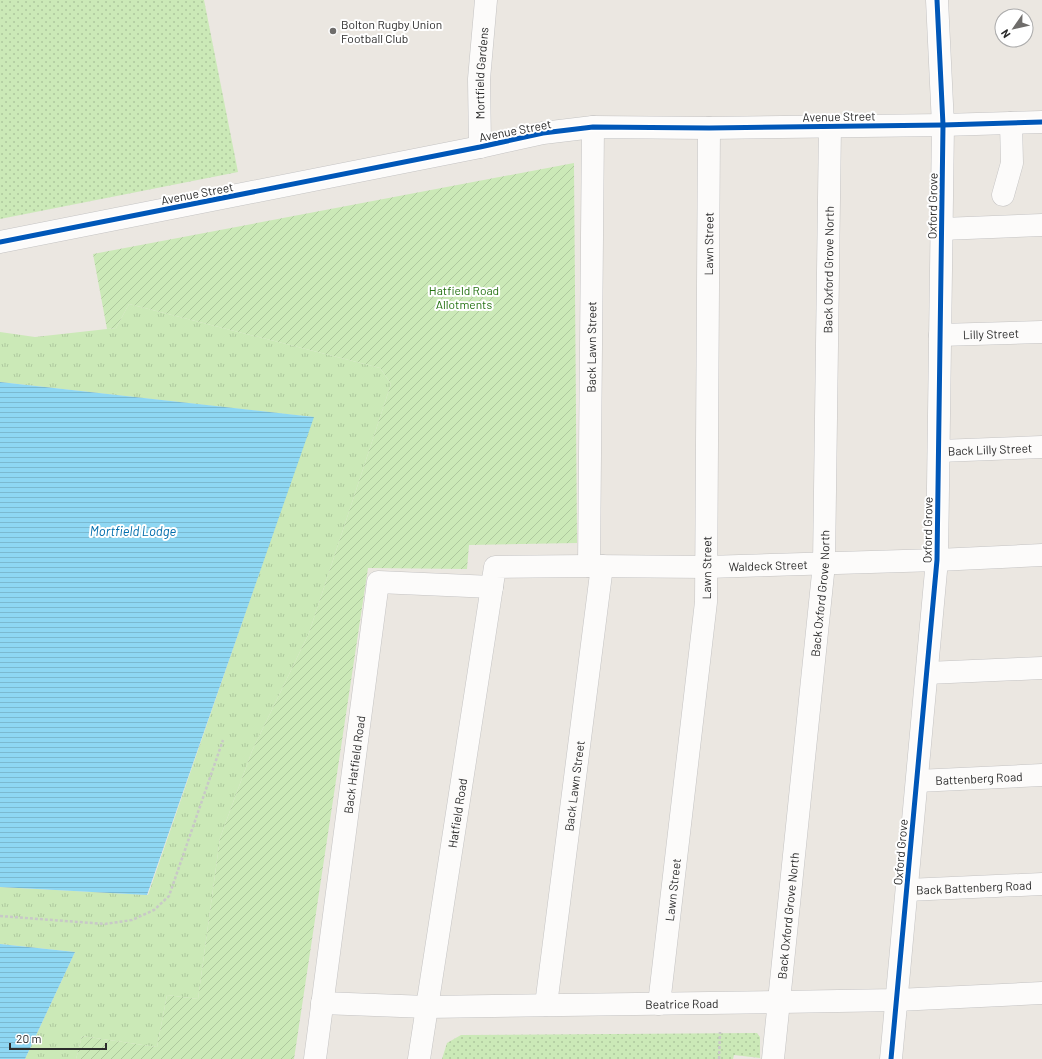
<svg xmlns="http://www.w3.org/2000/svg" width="1042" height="1059" font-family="Barlow,sans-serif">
<defs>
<pattern id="grass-tufts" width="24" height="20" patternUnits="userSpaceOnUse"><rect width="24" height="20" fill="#cbe9b7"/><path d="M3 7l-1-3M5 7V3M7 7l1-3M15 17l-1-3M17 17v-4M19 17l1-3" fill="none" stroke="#aec89e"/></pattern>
<pattern id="park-dots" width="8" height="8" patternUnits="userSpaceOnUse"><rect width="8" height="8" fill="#cbe9b7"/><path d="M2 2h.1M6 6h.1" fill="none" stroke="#aec89e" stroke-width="1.8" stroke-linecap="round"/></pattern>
<pattern id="garden-furrows" width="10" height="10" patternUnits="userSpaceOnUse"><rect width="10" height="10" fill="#cbe9b7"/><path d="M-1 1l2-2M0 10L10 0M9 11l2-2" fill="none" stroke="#aec89e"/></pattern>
<pattern id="water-rules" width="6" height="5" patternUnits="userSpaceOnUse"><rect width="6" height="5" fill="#8ed7f3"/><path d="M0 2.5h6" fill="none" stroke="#7bb9d0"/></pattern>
</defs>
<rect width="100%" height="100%" fill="#ebe7e1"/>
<path fill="url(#grass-tufts)" d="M 129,304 L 380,368 L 391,384 L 309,633 L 252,751 L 220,838 L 198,999 L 167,995 L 157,1047 L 82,1036 L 76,1059 L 25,1059 L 75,952 L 0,944 L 0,887 L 148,895 L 313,417 L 0,382 L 0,332 L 35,337 L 116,328 Z"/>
<g fill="url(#park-dots)">
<path d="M 0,0 L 204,0 L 238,172 L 0,219 Z"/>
<path d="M 757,1033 L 760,1037 L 760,1058 L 734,1055 L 733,1059 L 442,1059 L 447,1043 L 461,1035 Z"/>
</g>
<path fill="url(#garden-furrows)" d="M 574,163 L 577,543 L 469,545 L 467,569 L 368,568 L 294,1059 L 76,1059 L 82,1036 L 157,1047 L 167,995 L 198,999 L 220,838 L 252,751 L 309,633 L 391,384 L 380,368 L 129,304 L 116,328 L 107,329 L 93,254 Z"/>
<g fill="url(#water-rules)">
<path d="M 0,382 L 314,417 L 147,895 L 0,887 Z"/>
<path d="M 0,944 L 75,952 L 25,1059 L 0,1059 Z"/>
</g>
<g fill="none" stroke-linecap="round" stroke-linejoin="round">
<g stroke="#c4c3c3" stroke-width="23">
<g id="minor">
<path id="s1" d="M 480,147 L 479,79 L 486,0"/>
<path d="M 1003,195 L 1012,163 L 1011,123"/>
<path d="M 942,229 L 1042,225"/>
<path d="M 0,242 L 480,147 L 543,133 L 593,127 L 709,128 L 943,125 L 1042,122"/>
<path id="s2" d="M 940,335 L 1042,332"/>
<path id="s3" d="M 939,451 L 1042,447"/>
<path id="s4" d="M 589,566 L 593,127"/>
<path d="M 927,673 L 1042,668"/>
<path id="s5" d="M 917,781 L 1042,775"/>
<path id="s6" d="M 907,890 L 1042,884"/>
<path id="s7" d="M 322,1003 L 427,1007 L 780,1002 L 897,1000 L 1042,993"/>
<path id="s8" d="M 659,1004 L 706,602 L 709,128"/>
<path id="s9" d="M 546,1005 L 602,566"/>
<path id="s10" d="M 315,1059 L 378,582 L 492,587"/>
<path id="s11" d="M 419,1059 L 495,567 L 589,566 L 707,567 L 937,560 L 1042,555"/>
<path id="s12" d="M 773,1059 L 824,564 L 830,126"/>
<path d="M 891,1059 L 937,560 L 943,125 L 937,0"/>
</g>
</g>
<g stroke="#c8c8c7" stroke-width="2.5" stroke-dasharray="3 2" stroke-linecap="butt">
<path d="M 0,916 L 105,924 L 132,920 L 154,910 L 169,896 L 223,740"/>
<path d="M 719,1059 L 720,1032"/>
</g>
<use href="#minor" stroke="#fcfbfa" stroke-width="22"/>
<g stroke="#fff" stroke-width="8">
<g id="cycleway">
<path d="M 0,242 L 480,147 L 543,133 L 593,127 L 709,128 L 943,125 L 1042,122"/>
<path d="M 891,1059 L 937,560 L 943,125 L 937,0"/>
</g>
</g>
<use href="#cycleway" stroke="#0057b8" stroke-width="5"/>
</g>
<circle fill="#6f6d6b" stroke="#fff" stroke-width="1.5" cx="333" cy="31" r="4"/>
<g text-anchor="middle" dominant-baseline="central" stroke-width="4" stroke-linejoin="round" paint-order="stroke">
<g font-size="12" fill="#2c2c2c" stroke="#fff" text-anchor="start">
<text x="341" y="24">Bolton Rugby Union<tspan x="341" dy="14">Football Club</tspan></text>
</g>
<g font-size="12" fill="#2c2c2c" stroke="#fff">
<text stroke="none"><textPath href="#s1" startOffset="74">Mortfield Gardens</textPath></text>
<text transform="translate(839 116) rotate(-1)">Avenue Street</text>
<text transform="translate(515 130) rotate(-11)">Avenue Street</text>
<text transform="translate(197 193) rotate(-11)">Avenue Street</text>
<text transform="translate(932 206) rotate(-89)">Oxford Grove</text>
<text stroke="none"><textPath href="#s8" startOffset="763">Lawn Street</textPath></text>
<text stroke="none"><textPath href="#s12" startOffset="792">Back Oxford Grove North</textPath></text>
<text stroke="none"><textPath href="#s2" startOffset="51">Lilly Street</textPath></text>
<text stroke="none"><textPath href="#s4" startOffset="219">Back Lawn Street</textPath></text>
<text stroke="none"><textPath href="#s3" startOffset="51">Back Lilly Street</textPath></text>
<text transform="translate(927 530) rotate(-89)">Oxford Grove</text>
<text stroke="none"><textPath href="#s11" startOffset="771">Waldeck Street</textPath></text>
<text stroke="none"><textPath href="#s8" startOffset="439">Lawn Street</textPath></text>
<text stroke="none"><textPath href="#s12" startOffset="468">Back Oxford Grove North</textPath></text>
<text stroke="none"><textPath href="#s10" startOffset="297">Back Hatfield Road</textPath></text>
<text stroke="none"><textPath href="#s5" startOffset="62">Battenberg Road</textPath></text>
<text stroke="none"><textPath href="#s9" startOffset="221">Back Lawn Street</textPath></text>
<text stroke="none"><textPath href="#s11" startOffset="249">Hatfield Road</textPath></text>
<text transform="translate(900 852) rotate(-85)">Oxford Grove</text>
<text stroke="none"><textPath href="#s6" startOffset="67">Back Battenberg Road</textPath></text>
<text stroke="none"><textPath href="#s8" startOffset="115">Lawn Street</textPath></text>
<text stroke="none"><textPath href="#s12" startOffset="144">Back Oxford Grove North</textPath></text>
<text stroke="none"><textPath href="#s7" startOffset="360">Beatrice Road</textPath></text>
</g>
<g font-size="12" fill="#257213" stroke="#fff">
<text x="464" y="290">Hatfield Road<tspan x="464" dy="14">Allotments</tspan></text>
</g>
<g font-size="13" font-style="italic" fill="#006dac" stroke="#fff">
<text x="133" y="531">Mortfield Lodge</text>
</g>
</g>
<g transform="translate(1014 28) rotate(236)"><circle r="19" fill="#ffffff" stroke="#ababab"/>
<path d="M0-3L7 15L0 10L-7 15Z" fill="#6f6d6b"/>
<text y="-6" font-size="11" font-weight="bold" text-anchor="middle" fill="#2c2c2c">N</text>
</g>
<path d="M10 1043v6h96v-6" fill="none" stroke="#2c2c2c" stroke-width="2"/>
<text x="16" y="1043" font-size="12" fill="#2c2c2c" stroke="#ffffff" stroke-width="3" paint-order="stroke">20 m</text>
</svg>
